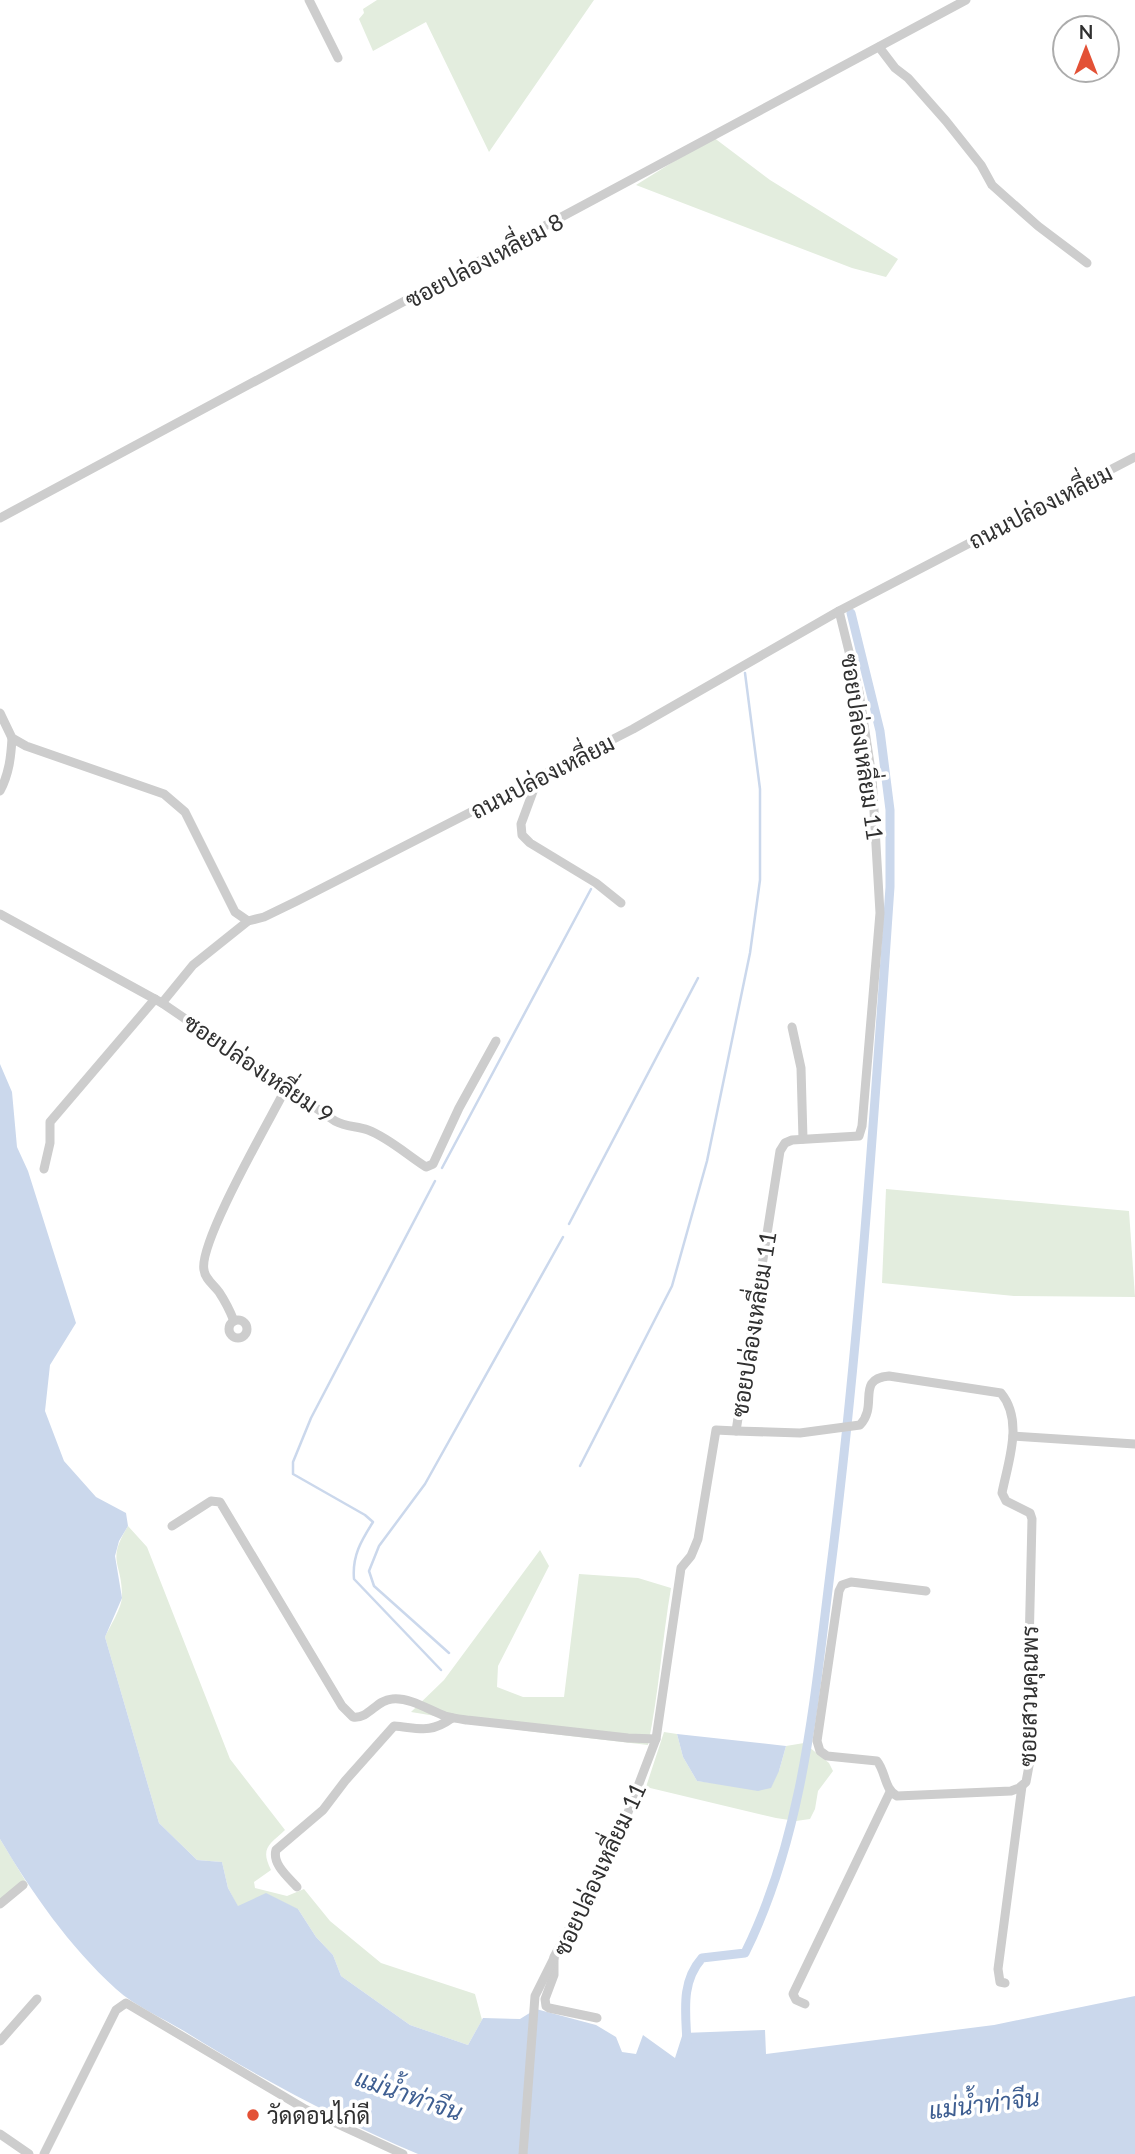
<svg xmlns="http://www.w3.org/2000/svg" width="1135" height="2154" font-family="Lato,Sarabun,sans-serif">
<rect width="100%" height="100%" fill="#fff"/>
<g fill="#e3edde">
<path d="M 377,0 L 594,0 L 489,152 L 426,22 L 373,51 L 359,19 L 364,13 L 363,9 Z"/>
<path d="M 713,137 L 770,180 L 898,259 L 886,277 L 852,268 L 636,185 Z"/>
<path d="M 886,1189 L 1129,1211 L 1135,1297 L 1014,1296 L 882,1283 Z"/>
<path d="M 128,1526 L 147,1547 L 230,1759 L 285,1830 C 269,1845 260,1848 271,1870 L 254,1882 L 255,1888 L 287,1896 L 304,1889 L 330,1921 L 381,1963 L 475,1994 L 482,2020 L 468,2045 L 410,2025 L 341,1976 L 333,1955 L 316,1937 L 298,1909 L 238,1907 L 228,1888 L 222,1862 L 197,1860 L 159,1823 L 105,1637 C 110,1626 122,1608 122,1596 C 122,1561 106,1562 128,1526 Z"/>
<path d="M 540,1550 L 549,1566 L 498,1666 L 497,1687 L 523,1697 L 564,1697 L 579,1574 L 638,1578 L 671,1588 C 662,1640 659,1693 648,1745 L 527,1731 L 411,1712 L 444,1680 Z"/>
<path d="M 664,1732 L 677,1734 L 683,1757 L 697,1781 L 713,1783 L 779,1771 L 786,1746 L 804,1743 L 829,1763 L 833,1771 L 818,1791 L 815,1809 L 810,1819 L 796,1821 L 776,1818 L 646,1787 Z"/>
<path d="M 0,1839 L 28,1885 L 0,1908 Z"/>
</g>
<g fill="#cbd8ec">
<path d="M 0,1064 L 12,1092 L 17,1147 L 28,1171 L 76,1323 L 50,1365 L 45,1411 L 64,1461 L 96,1497 L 126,1513 L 128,1526 L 119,1541 L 115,1556 L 122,1598 L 105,1637 L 159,1823 L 197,1860 L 222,1862 L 228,1888 L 238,1906 L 266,1893 L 298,1909 L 316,1937 L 333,1955 L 341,1976 L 410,2025 L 468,2045 L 483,2018 L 520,2019 L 536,2009 L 596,2025 L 616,2037 L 622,2052 L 636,2054 L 643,2035 L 675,2058 L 683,2033 L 765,2030 L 766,2054 L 994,2025 L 1135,1996 L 1135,2154 L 418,2154 C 337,2119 259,2078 184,2031 C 162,2018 135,2006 116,1989 C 69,1946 32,1893 0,1839 Z"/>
<path d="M 677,1734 L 786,1746 L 779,1771 L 771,1788 L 758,1791 L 697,1781 L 683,1757 Z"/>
</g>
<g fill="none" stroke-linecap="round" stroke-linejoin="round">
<g stroke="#cbd8ec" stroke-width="2.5">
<path d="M 442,1168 L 591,889"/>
<path d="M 435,1181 L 311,1418 L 293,1462 L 293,1474 L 365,1515 L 373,1522 C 361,1541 352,1556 354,1579 L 441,1670"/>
<path d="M 569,1224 L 698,978"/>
<path d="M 580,1466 L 672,1286 L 707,1161 L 750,953 L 760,880 L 760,789 L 745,673"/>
<path d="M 449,1653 L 374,1586 L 369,1571 L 379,1546 L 425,1484 L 563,1237"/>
</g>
<path stroke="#cbd8ec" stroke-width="9" d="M 687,2044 C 686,2013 680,1983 702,1958 L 745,1953 C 803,1836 814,1702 830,1574 C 859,1346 874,1117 890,887 L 890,810 L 880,731 L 851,613"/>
<g stroke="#cdcdcd" stroke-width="9">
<path d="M 309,0 L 338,58"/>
<path d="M 879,47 L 895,68 L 908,78 L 946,121 L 981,165 L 992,185 L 1038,226 L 1087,263"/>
<path d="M 0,518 L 966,0"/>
<path d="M 0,713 L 12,738 L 26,746 L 164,794 L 185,812 L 235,912 L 248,921 L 264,917 L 297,901 L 633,729 L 839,611 L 1135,457"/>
<path d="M 538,778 L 521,824 L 522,835 L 530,843 L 596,883 L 621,903"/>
<path d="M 0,791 C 9,774 11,757 12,738"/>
<path d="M 0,914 L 162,1003 L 335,1121 C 346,1127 357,1126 368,1130 C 389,1138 407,1155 426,1167 L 433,1164 L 459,1108 L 496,1041"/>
<path d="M 162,1003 L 193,965 L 248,921"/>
<path d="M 792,1027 L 801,1068 L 803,1139"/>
<path d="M 44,1169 L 50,1143 L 50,1122 L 155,999"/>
<circle cx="238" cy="1329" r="9"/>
<path d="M 234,1321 C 230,1311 225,1301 219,1292 C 214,1285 205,1279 204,1270 C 198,1243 271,1118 286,1088"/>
<path d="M 736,1431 L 800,1433 L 860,1425 C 879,1405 855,1379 889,1376 L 1001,1393 C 1024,1421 1008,1462 1002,1493 L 1006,1501 L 1030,1513 L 1032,1519 L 1028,1692 L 1031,1755 L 1026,1782 L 1019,1788 L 1011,1791 L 897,1796 C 884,1789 886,1772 877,1761 L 827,1756 L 820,1751 L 817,1741 L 839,1591 L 842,1585 L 851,1582 L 926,1591"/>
<path d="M 1013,1436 L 1135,1444"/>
<path d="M 172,1526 L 211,1501 L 220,1502 L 342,1706 L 353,1717 C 369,1719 376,1700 392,1699 C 410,1697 429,1710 445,1716 C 452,1718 460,1719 467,1720 L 628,1738 L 656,1739"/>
<path d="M 297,1887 C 288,1877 272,1864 276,1850 L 323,1810 L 345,1781 L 394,1726 C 419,1728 430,1734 452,1718"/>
<path d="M 0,1904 L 23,1885"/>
<path d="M 1005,1983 L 1000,1982 L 998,1969 L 1022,1786"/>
<path d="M 805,2004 L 796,2000 L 793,1994 L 890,1792"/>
<path d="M 597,2018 L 549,2008 L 546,2006 L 545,1999 L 554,1975 L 554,1957 L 619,1836 L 656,1739 L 681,1568 L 691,1556 L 698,1539 L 716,1430 L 736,1431 L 780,1151 L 785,1143 L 792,1140 L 859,1136 L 862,1126 L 880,913 L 872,777 L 859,692 L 839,611"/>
<path d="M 0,2041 L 37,1999"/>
<path d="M 0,2134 L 29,2154"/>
<path d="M 44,2154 L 116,2010 L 126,2003 L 305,2109 L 403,2154"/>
<path d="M 523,2154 L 535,1996 L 554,1958"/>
</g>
</g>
<circle fill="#e35136" stroke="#fff" stroke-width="2.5" cx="253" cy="2115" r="7"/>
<g text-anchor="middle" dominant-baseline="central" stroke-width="7" stroke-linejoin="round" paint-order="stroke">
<g font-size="23" fill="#303030" stroke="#fff">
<text transform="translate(484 260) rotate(-28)">ซอยปล่องเหลี่ยม 8</text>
<text transform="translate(1040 506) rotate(-27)">ถนนปล่องเหลี่ยม</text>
<text transform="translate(863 747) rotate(82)">ซอยปล่องเหลี่ยม 11</text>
<text transform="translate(542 776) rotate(-27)">ถนนปล่องเหลี่ยม</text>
<text transform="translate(259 1068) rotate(34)">ซอยปล่องเหลี่ยม 9</text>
<text transform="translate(753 1324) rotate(-81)">ซอยปล่องเหลี่ยม 11</text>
<text transform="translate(1028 1696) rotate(-89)">ซอยสวนคุณพร</text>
<text transform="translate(599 1869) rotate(-65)">ซอยปล่องเหลี่ยม 11</text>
</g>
<g font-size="23" fill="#303030" stroke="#fff" text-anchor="start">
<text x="267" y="2115">วัดดอนไก่ดี</text>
</g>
<g font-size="24" font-style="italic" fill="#3e5e91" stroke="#fff">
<text transform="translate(409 2094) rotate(19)">แม่น้ำท่าจีน</text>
<text transform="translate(984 2103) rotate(-7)">แม่น้ำท่าจีน</text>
</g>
</g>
<g transform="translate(1086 49)"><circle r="33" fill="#ffffff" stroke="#acacac" stroke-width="2"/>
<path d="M0-5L12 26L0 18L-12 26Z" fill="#e35136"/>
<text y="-10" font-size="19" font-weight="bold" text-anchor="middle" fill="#303030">N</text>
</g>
</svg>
